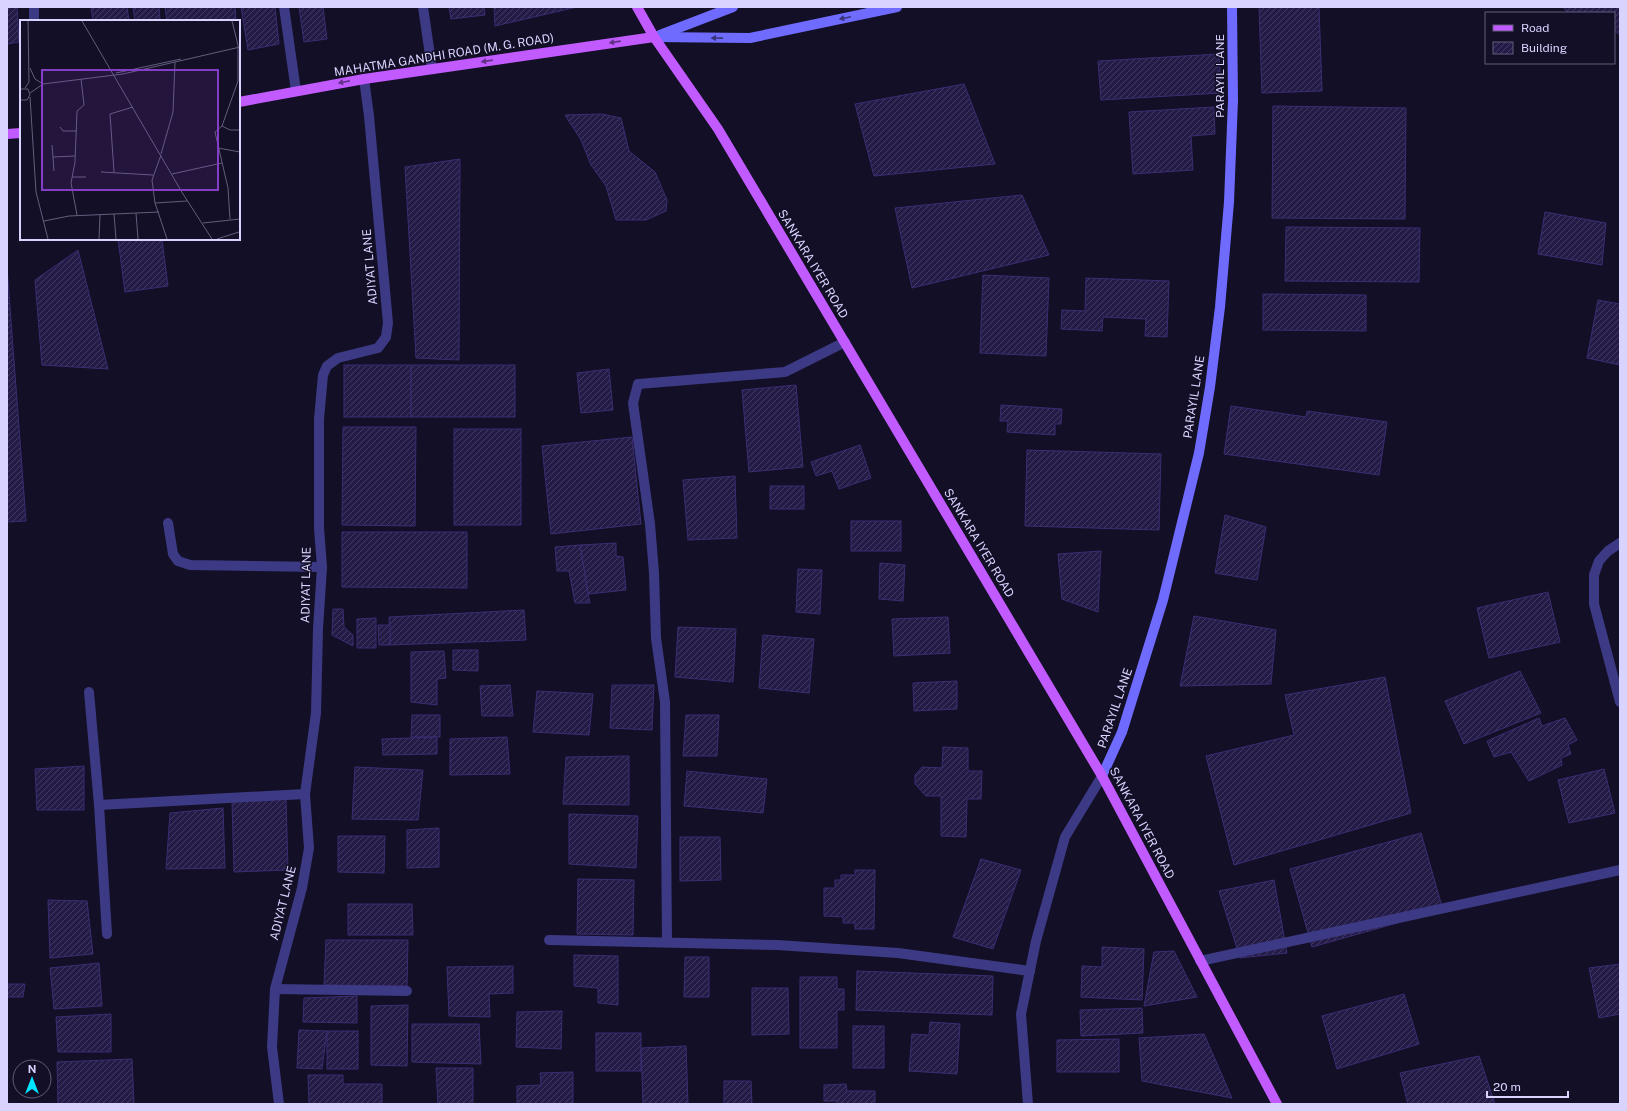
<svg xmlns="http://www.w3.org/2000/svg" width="1627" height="1111" font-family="'Public Sans',sans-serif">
<defs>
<pattern id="building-hatch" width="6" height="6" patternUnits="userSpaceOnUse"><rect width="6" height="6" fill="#241b47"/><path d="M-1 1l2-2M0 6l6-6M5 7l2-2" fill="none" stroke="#433b63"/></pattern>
</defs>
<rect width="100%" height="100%" fill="#130f26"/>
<g fill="url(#building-hatch)" stroke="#3b2d73">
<path d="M 7,7 L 17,7 L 19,42 L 7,44 Z"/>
<path d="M 91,7 L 127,7 L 129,21 L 93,21 Z"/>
<path d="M 133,7 L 159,7 L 160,21 L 135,21 Z"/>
<path d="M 165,7 L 235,7 L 236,21 L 167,21 Z"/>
<path d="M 241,7 L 275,7 L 279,44 L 248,50 Z"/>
<path d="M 299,7 L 323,7 L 327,39 L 304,42 Z"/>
<path d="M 449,7 L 484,7 L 485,15 L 451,19 Z"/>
<path d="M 494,7 L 577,7 L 495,26 Z"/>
<path d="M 1259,7 L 1319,7 L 1322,91 L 1262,93 Z"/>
<path d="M 1563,7 L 1620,7 L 1620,35 L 1614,30 L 1614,13 L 1568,13 Z"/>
<path d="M 1219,54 L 1221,93 L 1101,100 L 1098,61 Z"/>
<path d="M 964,84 L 995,164 L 874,176 L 855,104 Z"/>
<path d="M 1273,106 L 1406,108 L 1405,219 L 1272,218 Z"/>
<path d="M 1214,107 L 1215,134 L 1191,136 L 1193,170 L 1133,174 L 1129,112 Z"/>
<path d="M 602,114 L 621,118 L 629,151 L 655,172 L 667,200 L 666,211 L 646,220 L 616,220 L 606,186 L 591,165 L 581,140 L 565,115 Z"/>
<path d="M 460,159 L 459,360 L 416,358 L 405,167 Z"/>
<path d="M 1022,195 L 1049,255 L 912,288 L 895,208 Z"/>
<path d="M 1545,212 L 1606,223 L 1602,265 L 1538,254 Z"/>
<path d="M 1286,227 L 1420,228 L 1419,282 L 1285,281 Z"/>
<path d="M 118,239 L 162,239 L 168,286 L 125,292 Z"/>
<path d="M 78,250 L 108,369 L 42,365 L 35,280 Z"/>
<path d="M 7,267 L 26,521 L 7,522 Z"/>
<path d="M 983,275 L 1049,278 L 1046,356 L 980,353 Z"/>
<path d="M 1086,278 L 1169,281 L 1167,337 L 1145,336 L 1146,319 L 1103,317 L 1102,331 L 1061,329 L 1062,310 L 1085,311 Z"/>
<path d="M 1263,294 L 1366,295 L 1366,331 L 1263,330 Z"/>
<path d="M 1598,300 L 1620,304 L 1620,365 L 1587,358 Z"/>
<rect x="344" y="365" width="67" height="52"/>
<rect x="411" y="365" width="104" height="52"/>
<path d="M 609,369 L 613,410 L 581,413 L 577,373 Z"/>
<path d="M 796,385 L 803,467 L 749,472 L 742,390 Z"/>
<path d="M 1001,405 L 1062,409 L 1061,424 L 1055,424 L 1055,435 L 1007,432 L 1008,421 L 1000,421 Z"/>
<path d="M 1231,406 L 1306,417 L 1307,411 L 1387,422 L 1379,475 L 1224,454 Z"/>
<path d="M 343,427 L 416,427 L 415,526 L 342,525 Z"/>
<rect x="454" y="429" width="67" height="96"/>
<path d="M 632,437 L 641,524 L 551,534 L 542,446 Z"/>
<path d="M 860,445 L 871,478 L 839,489 L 832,471 L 816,476 L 811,462 Z"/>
<path d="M 1027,450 L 1161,454 L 1159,530 L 1025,526 Z"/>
<path d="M 735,476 L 737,538 L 688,540 L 683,480 Z"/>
<rect x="770" y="486" width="34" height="23"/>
<path d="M 1225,515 L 1266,527 L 1257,580 L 1215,573 Z"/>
<rect x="851" y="521" width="50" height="30"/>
<path d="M 342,532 L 467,532 L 467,588 L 342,587 Z"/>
<path d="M 616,543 L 616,556 L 623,557 L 626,590 L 588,594 L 580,545 Z"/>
<path d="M 580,545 L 588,594 L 590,603 L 575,603 L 569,571 L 557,571 L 555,547 Z"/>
<path d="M 1101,551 L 1098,612 L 1062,599 L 1058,554 Z"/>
<path d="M 880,563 L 905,565 L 903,601 L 879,599 Z"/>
<path d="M 798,569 L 822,570 L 820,614 L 796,612 Z"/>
<path d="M 1548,592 L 1560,642 L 1489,658 L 1477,608 Z"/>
<path d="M 333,609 L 343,609 L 344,627 L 353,635 L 353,646 L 332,635 Z"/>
<path d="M 524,610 L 526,640 L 390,645 L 389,617 Z"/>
<path d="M 1194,616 L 1276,630 L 1271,684 L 1180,686 Z"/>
<path d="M 948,617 L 950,653 L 894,656 L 892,619 Z"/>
<path d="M 376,618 L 376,648 L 357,648 L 357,619 Z"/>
<path d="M 378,625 L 390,625 L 390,645 L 379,645 Z"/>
<path d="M 678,627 L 736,629 L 733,682 L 675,677 Z"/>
<path d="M 763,635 L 814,639 L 809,693 L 759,688 Z"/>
<path d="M 453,650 L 478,650 L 478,671 L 453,670 Z"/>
<path d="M 444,651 L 446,678 L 437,679 L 437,705 L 411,702 L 411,652 Z"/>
<path d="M 1520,671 L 1541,713 L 1464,744 L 1445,701 Z"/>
<path d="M 1385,677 L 1411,813 L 1234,865 L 1206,756 L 1294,735 L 1285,695 Z"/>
<path d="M 957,681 L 957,709 L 914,711 L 913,683 Z"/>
<path d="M 510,685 L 513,716 L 482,716 L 480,686 Z"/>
<path d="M 612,685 L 654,685 L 652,730 L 610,728 Z"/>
<path d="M 537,691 L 593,694 L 589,735 L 533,732 Z"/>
<path d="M 412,715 L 440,715 L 440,737 L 411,737 Z"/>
<path d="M 686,715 L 719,715 L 717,756 L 683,756 Z"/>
<path d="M 1539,718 L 1542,726 L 1565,718 L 1577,740 L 1568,745 L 1571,754 L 1561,758 L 1562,765 L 1529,781 L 1511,752 L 1494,757 L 1487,741 Z"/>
<path d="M 437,737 L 437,754 L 383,755 L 382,739 Z"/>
<path d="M 507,737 L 510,774 L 450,775 L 450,739 Z"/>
<path d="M 943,747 L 968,748 L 968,771 L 982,771 L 981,799 L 967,799 L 966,837 L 941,836 L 941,796 L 926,796 L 915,784 L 915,775 L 922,767 L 942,768 Z"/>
<path d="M 629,756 L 629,805 L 563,804 L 566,757 Z"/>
<path d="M 84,766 L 84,810 L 37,810 L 35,769 Z"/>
<path d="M 355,767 L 423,770 L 418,820 L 352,819 Z"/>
<path d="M 1604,769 L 1615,813 L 1569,823 L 1558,780 Z"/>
<path d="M 687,771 L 767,779 L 763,813 L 684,806 Z"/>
<path d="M 286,799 L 288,870 L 234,872 L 232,801 Z"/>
<path d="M 223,808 L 225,868 L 166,869 L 170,813 Z"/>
<path d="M 569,814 L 638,816 L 636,868 L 569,864 Z"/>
<path d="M 439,828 L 439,867 L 407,868 L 407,830 Z"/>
<path d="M 1421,833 L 1443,910 L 1312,947 L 1290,869 Z"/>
<path d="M 338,836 L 385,836 L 384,873 L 338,872 Z"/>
<path d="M 680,837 L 720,837 L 721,880 L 680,881 Z"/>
<path d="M 981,859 L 1021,870 L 993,949 L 953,937 Z"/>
<path d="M 855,870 L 875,870 L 874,929 L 855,929 L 855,923 L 843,923 L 843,917 L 824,916 L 824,888 L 835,888 L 835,880 L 841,880 L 841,875 L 855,875 Z"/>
<path d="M 578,879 L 634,880 L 633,935 L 577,934 Z"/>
<path d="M 1274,880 L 1287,953 L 1240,958 L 1219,891 Z"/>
<path d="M 48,900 L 87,901 L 93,954 L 50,958 Z"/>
<path d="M 348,904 L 412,904 L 413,935 L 348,935 Z"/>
<path d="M 326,940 L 408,940 L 407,986 L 324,985 Z"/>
<path d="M 1102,947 L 1144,949 L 1142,1000 L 1081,997 L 1082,966 L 1102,967 Z"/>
<path d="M 1174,951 L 1197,997 L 1144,1006 L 1154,952 Z"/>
<path d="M 574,955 L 618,956 L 618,1005 L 598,1003 L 598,988 L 574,986 Z"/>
<path d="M 685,957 L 709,957 L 709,997 L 684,997 Z"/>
<path d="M 99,963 L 102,1006 L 54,1009 L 50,968 Z"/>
<path d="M 1620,964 L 1620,1014 L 1599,1018 L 1589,968 Z"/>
<path d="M 513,966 L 513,993 L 489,994 L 490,1017 L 449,1016 L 447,967 Z"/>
<path d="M 857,971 L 993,976 L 992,1015 L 856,1010 Z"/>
<path d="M 800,977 L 837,977 L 837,989 L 844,989 L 844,1010 L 837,1010 L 837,1048 L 800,1048 Z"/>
<path d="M 7,984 L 25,984 L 23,997 L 7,997 Z"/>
<path d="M 752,988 L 788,988 L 789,1034 L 752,1035 Z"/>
<path d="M 1404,994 L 1419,1044 L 1337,1069 L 1322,1016 Z"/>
<path d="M 357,996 L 357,1023 L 303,1022 L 304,998 Z"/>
<path d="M 408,1005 L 407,1066 L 371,1065 L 371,1006 Z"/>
<path d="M 1142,1008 L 1143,1033 L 1081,1036 L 1080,1010 Z"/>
<path d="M 562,1011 L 561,1049 L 516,1047 L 517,1012 Z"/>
<path d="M 111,1014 L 111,1052 L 58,1052 L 56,1017 Z"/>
<path d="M 930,1022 L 960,1024 L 957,1074 L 909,1071 L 912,1034 L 929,1035 Z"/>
<path d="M 412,1024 L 479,1024 L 481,1064 L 412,1062 Z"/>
<rect x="853" y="1026" width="31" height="42"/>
<path d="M 299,1030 L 327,1031 L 322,1069 L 297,1068 Z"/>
<rect x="327" y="1031" width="31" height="38"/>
<rect x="596" y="1033" width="45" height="38"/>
<path d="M 1204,1034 L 1232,1098 L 1142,1081 L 1139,1038 Z"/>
<path d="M 1119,1039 L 1119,1072 L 1057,1072 L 1057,1040 Z"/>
<path d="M 686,1046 L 688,1104 L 643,1104 L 641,1048 Z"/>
<path d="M 1479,1056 L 1495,1104 L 1408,1104 L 1400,1073 Z"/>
<path d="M 132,1059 L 134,1104 L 58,1104 L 57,1062 Z"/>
<path d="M 436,1068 L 473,1068 L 473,1104 L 438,1104 Z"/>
<path d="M 573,1072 L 573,1104 L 517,1104 L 517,1086 L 541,1085 L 540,1073 Z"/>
<path d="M 308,1075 L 343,1075 L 343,1084 L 382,1084 L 382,1104 L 309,1104 Z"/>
<path d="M 724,1081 L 751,1081 L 752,1104 L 724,1104 Z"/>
<path d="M 846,1084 L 847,1091 L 875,1091 L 875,1104 L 837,1104 L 837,1101 L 824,1101 L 824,1085 Z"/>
</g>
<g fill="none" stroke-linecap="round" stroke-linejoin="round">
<g stroke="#3d3a85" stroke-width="10">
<path d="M 34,7 L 34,21"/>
<path d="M 284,7 L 296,91"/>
<path d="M 423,7 L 432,69"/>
</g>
<g stroke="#3d3a85" stroke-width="10">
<path d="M 168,523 L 173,554 L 178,561 L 190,565 L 322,567"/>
<path d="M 1620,543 L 1608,551 L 1599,561 L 1594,575 L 1594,604 L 1620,702"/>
<path d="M 89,692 L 99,805 L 305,794"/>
<path d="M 99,805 L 107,934"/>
<path d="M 549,940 L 777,945 L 898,953 L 1030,971"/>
<path d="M 667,942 L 665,702 L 656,638 L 654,573 L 650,524 L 633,403 L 638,384 L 785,372 L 845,342"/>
<path d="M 1200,961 L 1620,870"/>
<path d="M 275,989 L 407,991"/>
<path d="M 279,1104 L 272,1047 L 275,989 L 302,888 L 309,848 L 305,794 L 316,713 L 318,629 L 322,567 L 319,528 L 319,419 L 323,375 L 327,366 L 338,358 L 378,348 L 386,337 L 388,323 L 369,116 L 364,79"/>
<path d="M 1028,1104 L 1021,1014 L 1036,941 L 1065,837 L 1102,776"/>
</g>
<g stroke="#6f6bff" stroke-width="10">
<path d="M 660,35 L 733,7"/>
<path d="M 654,37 L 750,38 L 897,7"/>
<path d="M 1102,776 L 1122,732 L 1163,600 L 1199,453 L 1210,387 L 1220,307 L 1229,202 L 1233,100 L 1232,7"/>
</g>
<g stroke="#c25bff" stroke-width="10">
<path d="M 637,7 L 654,37 L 718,129 L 1102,776 L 1277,1104"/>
<path d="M 239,102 L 364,79 L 654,37"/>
<path d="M 7,134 L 21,133"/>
</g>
</g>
<defs><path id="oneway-solid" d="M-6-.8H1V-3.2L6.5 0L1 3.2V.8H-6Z"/></defs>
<g fill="#38347d">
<use href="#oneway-solid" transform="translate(845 18) rotate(168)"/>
<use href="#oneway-solid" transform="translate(717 38) rotate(-179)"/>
</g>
<g fill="#623188">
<use href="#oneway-solid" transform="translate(615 42) rotate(172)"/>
<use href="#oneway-solid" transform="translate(487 61) rotate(172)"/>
<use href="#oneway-solid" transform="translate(344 82) rotate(169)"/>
</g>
<g text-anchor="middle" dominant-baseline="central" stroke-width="3" stroke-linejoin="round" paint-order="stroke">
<g font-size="12" fill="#d9d4ff" stroke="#130f26">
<text transform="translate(444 55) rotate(-9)">MAHATMA GANDHI ROAD (M. G. ROAD)</text>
<text transform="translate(1220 76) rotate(-90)">PARAYIL LANE</text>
<text transform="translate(813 264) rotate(59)">SANKARA IYER ROAD</text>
<text transform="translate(370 267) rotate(-95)">ADIYAT LANE</text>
<text transform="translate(1194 397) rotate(-81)">PARAYIL LANE</text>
<text transform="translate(979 543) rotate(59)">SANKARA IYER ROAD</text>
<text transform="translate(306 585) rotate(-89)">ADIYAT LANE</text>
<text transform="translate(1115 708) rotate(-71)">PARAYIL LANE</text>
<text transform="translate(1142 823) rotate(62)">SANKARA IYER ROAD</text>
<text transform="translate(283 903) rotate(-76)">ADIYAT LANE</text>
</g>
</g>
<g transform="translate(20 20)">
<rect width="220" height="220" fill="#130f26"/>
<path fill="none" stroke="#625e7d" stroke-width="1" d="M 62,1 L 163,174 L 192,219M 10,48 L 15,59 L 23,64M 96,53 L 161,39M 5,68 L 9,62 L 8,1M 0,69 L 8,69 L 10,75 L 7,80 L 0,80M 10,73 L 23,64 L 103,54 L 220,27M 10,77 L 16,172 L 28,219M 202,106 L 210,110 L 220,110M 40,107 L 43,111 L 57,111M 32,125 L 33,137 L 55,136M 198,128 L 220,132M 141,134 L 153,92 L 155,42M 141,135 L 132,160 L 135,183 L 147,219M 33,137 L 34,151M 81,152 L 133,155M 94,152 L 90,94 L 113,87M 152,154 L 202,143M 52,157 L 66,157M 135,183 L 167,181M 116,193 L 118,219M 94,194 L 96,219M 57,195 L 51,163 L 55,142 L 57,91 L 64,85 L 61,59M 210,199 L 208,168 L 195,112 L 202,106 L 218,61 L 218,25 L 212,1M 24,201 L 49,196 L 139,192M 183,203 L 220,199M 79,219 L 80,195M 197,219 L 219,212"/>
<path fill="#843dc5" fill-opacity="0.15" stroke="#843dc5" stroke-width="2" d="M 22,50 L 198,50 L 198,170 L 22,170 Z"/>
<rect width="220" height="220" fill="none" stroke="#d9d4ff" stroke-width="2"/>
</g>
<rect width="1627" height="1111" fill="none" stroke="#d9d4ff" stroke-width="16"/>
<rect x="1485" y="12" width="130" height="52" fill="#130f26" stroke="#625e7d"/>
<rect x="1493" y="25" width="20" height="6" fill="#c25bff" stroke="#625e7d"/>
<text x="1521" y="32" font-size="12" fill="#d9d4ff">Road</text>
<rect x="1493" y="42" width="20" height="12" fill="url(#building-hatch)" stroke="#625e7d"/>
<text x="1521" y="52" font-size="12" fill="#d9d4ff">Building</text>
<g transform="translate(32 1079)"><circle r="19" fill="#130f26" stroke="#625e7d"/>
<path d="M0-3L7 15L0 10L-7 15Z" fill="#00e5ff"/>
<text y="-6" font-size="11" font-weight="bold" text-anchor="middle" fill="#d9d4ff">N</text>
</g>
<path d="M1487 1091v6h81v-6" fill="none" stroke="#d9d4ff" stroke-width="2"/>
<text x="1493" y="1091" font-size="12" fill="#d9d4ff" stroke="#130f26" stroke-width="3" paint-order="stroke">20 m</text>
</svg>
